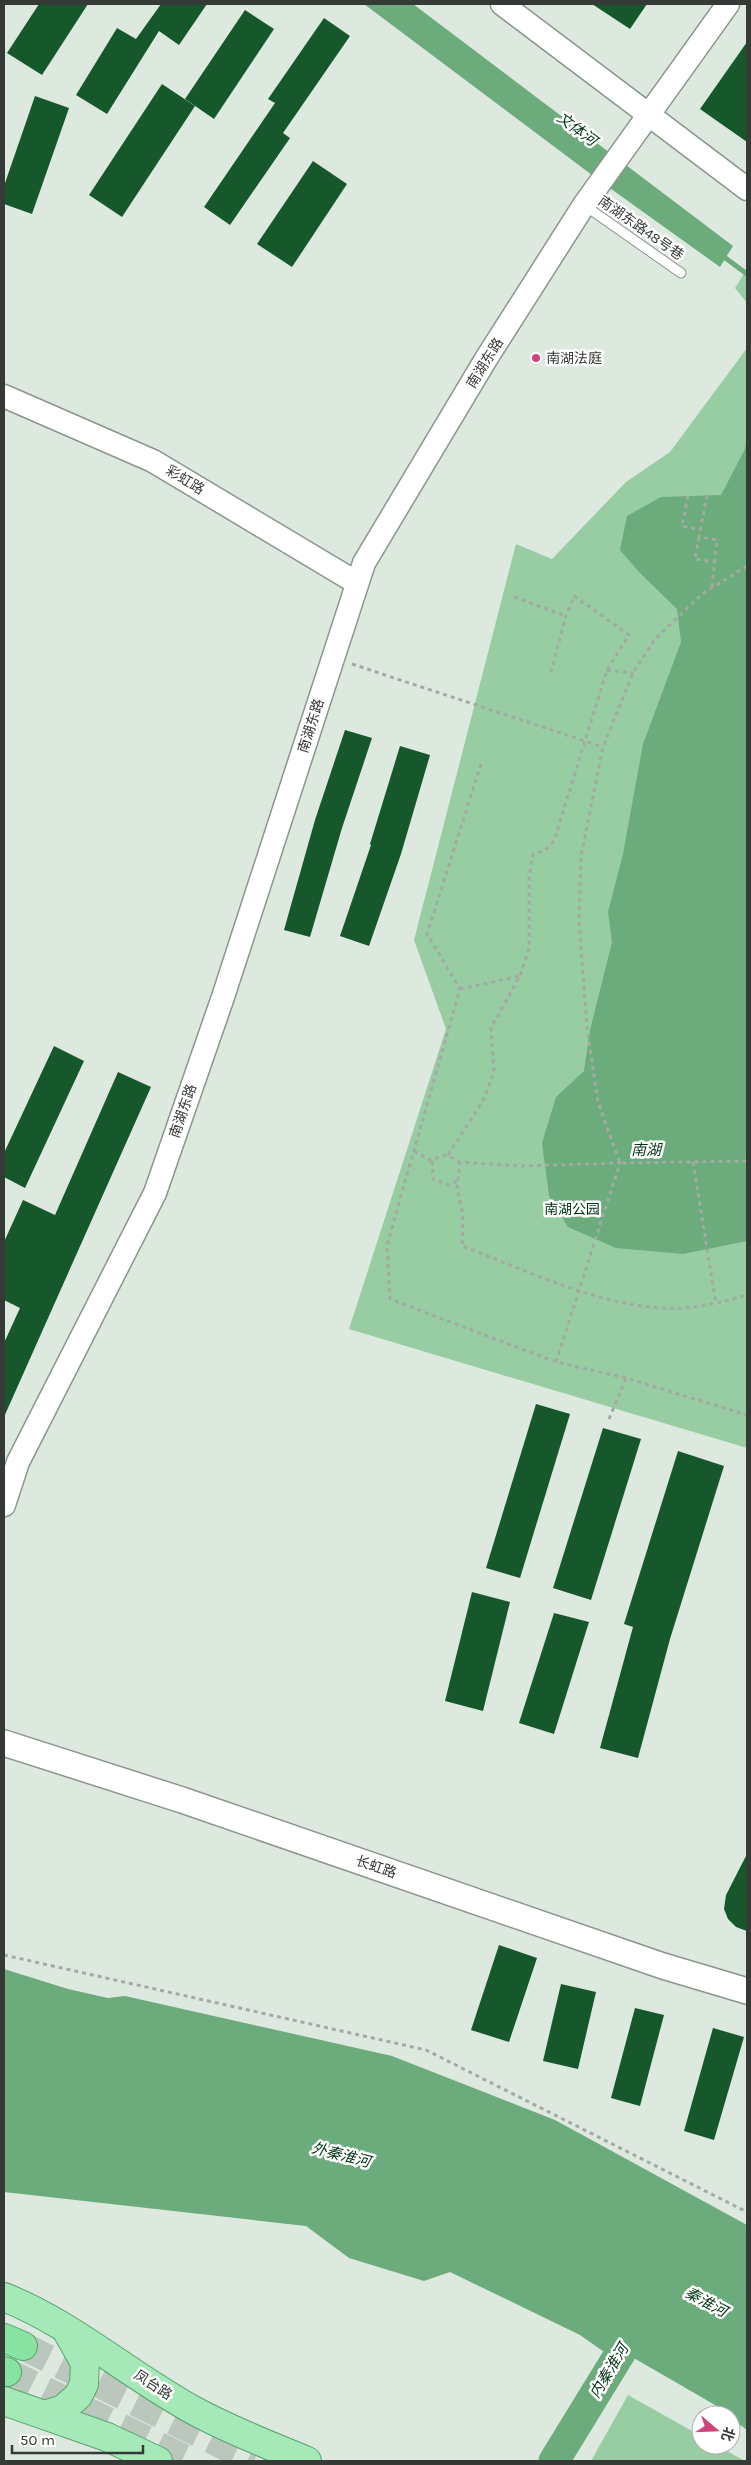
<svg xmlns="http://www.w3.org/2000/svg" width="751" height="2465" font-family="Karla,'Noto Sans SC',sans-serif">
<rect width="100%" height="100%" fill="#dde9df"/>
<g fill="#98cda3">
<path d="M 747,269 L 747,303 L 735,288 Z"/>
<path d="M 747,348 L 747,1448 L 349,1329 L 446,1029 L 414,940 L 516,544 L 552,559 L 626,482 L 670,452 Z"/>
<path d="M 628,2395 L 701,2436 L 701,2445 L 716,2445 L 745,2461 L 591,2461 Z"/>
</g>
<g fill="#6cab7b">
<path d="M 364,4 L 413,4 L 733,246 L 720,267 L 600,181 Z"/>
<path d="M 747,433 L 747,1241 L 683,1254 L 616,1248 L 568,1227 L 549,1196 L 542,1143 L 556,1097 L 584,1071 L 590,1030 L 612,942 L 608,912 L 623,854 L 643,744 L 681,642 L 677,609 L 640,573 L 620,550 L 627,516 L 661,497 L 721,495 L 745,449 Z"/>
<path d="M 4,1969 L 68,1989 L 108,1998 L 125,1996 L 392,2056 L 555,2120 L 747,2225 L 747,2430 L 731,2418 L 731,2415 L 727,2415 L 715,2405 L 620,2350 L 617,2361 L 580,2335 L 450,2272 L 424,2281 L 349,2258 L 306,2226 L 4,2192 Z"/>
</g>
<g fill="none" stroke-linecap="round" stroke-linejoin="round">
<path stroke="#6cab7b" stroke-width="5" d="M 720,254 L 747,274"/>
<path stroke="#6cab7b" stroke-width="31" d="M 554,2461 L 643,2316"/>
</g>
<g fill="#16582c">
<path d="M 39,4 L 88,4 L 42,75 L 7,53 Z"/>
<path d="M 161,4 L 207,4 L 179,45 L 159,31 L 107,114 L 76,95 L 117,28 L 136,39 Z"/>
<path d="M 592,4 L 647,4 L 630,29 Z"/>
<path d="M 245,10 L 274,29 L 214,119 L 185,99 Z"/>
<path d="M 324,18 L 350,36 L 283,133 L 290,138 L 230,225 L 204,207 L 275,103 L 268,99 Z"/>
<path d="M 747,42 L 747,142 L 700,109 Z"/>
<path d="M 162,84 L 195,106 L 122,217 L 89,195 Z"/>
<path d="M 35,96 L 69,108 L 32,214 L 4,204 L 4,186 Z"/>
<path d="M 313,161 L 347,184 L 292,267 L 257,244 Z"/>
<path d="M 345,730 L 372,738 L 342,828 L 310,937 L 284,930 L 315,820 Z"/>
<path d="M 400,746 L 430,755 L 401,854 L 369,946 L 340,936 L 371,845 L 370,844 Z"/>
<path d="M 54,1046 L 84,1061 L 25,1188 L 4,1177 L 4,1153 Z"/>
<path d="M 118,1072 L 151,1087 L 4,1417 L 4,1343 L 20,1308 L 4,1300 L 4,1242 L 23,1200 L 55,1215 Z"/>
<path d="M 536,1404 L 570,1414 L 520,1578 L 486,1568 Z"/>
<path d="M 603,1428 L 641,1439 L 591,1600 L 553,1588 Z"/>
<path d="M 678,1451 L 724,1466 L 670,1639 L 638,1758 L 600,1748 L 633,1627 L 624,1624 Z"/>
<path d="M 472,1592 L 510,1602 L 483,1711 L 445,1701 Z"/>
<path d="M 554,1613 L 589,1622 L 554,1734 L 519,1723 Z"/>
<path d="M 747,1854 L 747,1931 L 736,1927 L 728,1919 L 724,1909 L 726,1895 Z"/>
<path d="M 499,1945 L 537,1958 L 509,2042 L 471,2030 Z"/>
<path d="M 561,1984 L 596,1992 L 578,2069 L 543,2061 Z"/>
<path d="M 635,2008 L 664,2015 L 640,2106 L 611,2098 Z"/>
<path d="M 713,2028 L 744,2037 L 714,2140 L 684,2131 Z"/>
</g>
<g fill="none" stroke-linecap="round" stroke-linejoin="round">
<g stroke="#bbc6bd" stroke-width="28" stroke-dasharray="28 14" stroke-linecap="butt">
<path d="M 23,2346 L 254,2461"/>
<path d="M 7,2372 L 190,2461"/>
</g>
<g stroke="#8a958c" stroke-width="11">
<path id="service" d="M 584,205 L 681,273"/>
</g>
<g stroke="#8a958c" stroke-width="25">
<g id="tertiary">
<path d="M 502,4 L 747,189"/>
<path d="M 4,396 L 153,461 L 357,583"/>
<path d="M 4,1505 L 18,1462 L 155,1193 L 223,997 L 364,563 L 486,359 L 584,205 L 728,4"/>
</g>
</g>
<g stroke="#8a958c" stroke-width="28">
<path id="secondary" d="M 4,1743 L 182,1800 L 663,1966 L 747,1991"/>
</g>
<g stroke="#58a36d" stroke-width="30">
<g id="primary">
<path d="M 4,2297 C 72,2324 129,2375 193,2410 C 229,2430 269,2445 307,2461"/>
<path d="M 4,2401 L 107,2437 L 158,2461"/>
<path d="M 44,2415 L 63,2409 L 78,2396 L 84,2384 L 85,2363 L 68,2333"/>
</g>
</g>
<g stroke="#58a36d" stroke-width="30">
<g id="trunk">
<path d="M 4,2338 L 23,2346"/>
<path d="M 4,2371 L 7,2372"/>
</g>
</g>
<g stroke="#a1aba3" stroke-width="3" stroke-dasharray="4 4" stroke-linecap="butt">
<path d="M 707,495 L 699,537 L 717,540 L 712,587"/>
<path d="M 688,496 L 682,526 L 700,530"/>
<path d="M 699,537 L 695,559 L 715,562"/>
<path d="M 747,566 L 702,594 L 655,639 L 633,673 L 603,747 L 581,856 L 579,921 L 587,1028 L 598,1102 L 620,1163 L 747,1161"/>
<path d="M 514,597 L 566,616"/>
<path d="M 352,664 L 603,747"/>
<path d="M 607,670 L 633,673"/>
<path d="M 481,764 L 427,934 L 460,989 L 387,1245 L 390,1299 L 556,1362 L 626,1378 L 747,1415"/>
<path d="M 460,989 L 520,976"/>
<path d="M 414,1151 L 432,1161"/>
<path d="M 448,1155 L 483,1101 L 494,1072 L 491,1028 L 520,976 L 529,949 L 529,877 L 533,854 L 545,850 L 554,841 L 607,670 L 629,635 L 574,596 L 566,616 L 551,672"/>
<path d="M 693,1162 L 716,1304"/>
<path d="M 457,1181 L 449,1185 L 433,1179 L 432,1161 C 442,1153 449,1155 459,1162"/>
<path d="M 556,1362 L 620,1163 L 519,1166 L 460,1162 L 457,1188 L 463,1214 L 462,1246 C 528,1271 614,1313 684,1308 C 706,1306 726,1301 747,1295"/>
<path d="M 609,1419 L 626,1378"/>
<path d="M 4,1955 L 426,2050 L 747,2212"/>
</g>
<use href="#service" stroke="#fff" stroke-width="9"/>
<use href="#tertiary" stroke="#fff" stroke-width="22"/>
<use href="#secondary" stroke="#fff" stroke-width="25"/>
<use href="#primary" stroke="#a6e9b9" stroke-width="28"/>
<use href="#trunk" stroke="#88e2a2" stroke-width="28"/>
</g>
<circle fill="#cf447a" stroke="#fff" stroke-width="2" cx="536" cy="358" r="5"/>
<g text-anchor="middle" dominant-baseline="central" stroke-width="5" stroke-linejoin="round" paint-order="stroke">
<g font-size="14" fill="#353a36" stroke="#fff">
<text transform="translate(641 228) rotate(35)">南湖东路48号巷</text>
<text transform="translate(485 363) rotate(-58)">南湖东路</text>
<text transform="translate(185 480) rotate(31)">彩虹路</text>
<text transform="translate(311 726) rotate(-72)">南湖东路</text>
<text transform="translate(183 1111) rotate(-71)">南湖东路</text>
<text transform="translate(376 1867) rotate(19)">长虹路</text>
<text transform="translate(153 2385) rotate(33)">凤台路</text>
</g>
<g font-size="14" fill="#353a36" stroke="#fff" text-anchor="start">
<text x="546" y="358">南湖法庭</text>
</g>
<g font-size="14" fill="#023515" stroke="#fff">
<text x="572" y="1209">南湖公园</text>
</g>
<g font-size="15" font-style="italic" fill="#013414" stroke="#fff">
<text transform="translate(577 129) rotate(37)">文体河</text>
<text x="646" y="1150">南湖</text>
<text transform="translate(341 2155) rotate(14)">外秦淮河</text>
<text transform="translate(706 2302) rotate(28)">秦淮河</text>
<text transform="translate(609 2371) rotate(-59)">内秦淮河</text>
</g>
</g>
<rect width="751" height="2465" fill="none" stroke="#353a36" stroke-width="10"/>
<g transform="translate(716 2430) rotate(109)"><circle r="24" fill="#ffffff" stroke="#aeb0af"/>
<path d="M0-4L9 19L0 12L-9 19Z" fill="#cf447a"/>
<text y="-8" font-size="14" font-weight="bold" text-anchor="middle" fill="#353a36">北</text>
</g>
<path d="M12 2445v8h131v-8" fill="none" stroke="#353a36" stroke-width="2.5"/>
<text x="20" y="2445" font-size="15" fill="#353a36" stroke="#ffffff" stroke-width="4" paint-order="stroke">50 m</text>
</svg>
